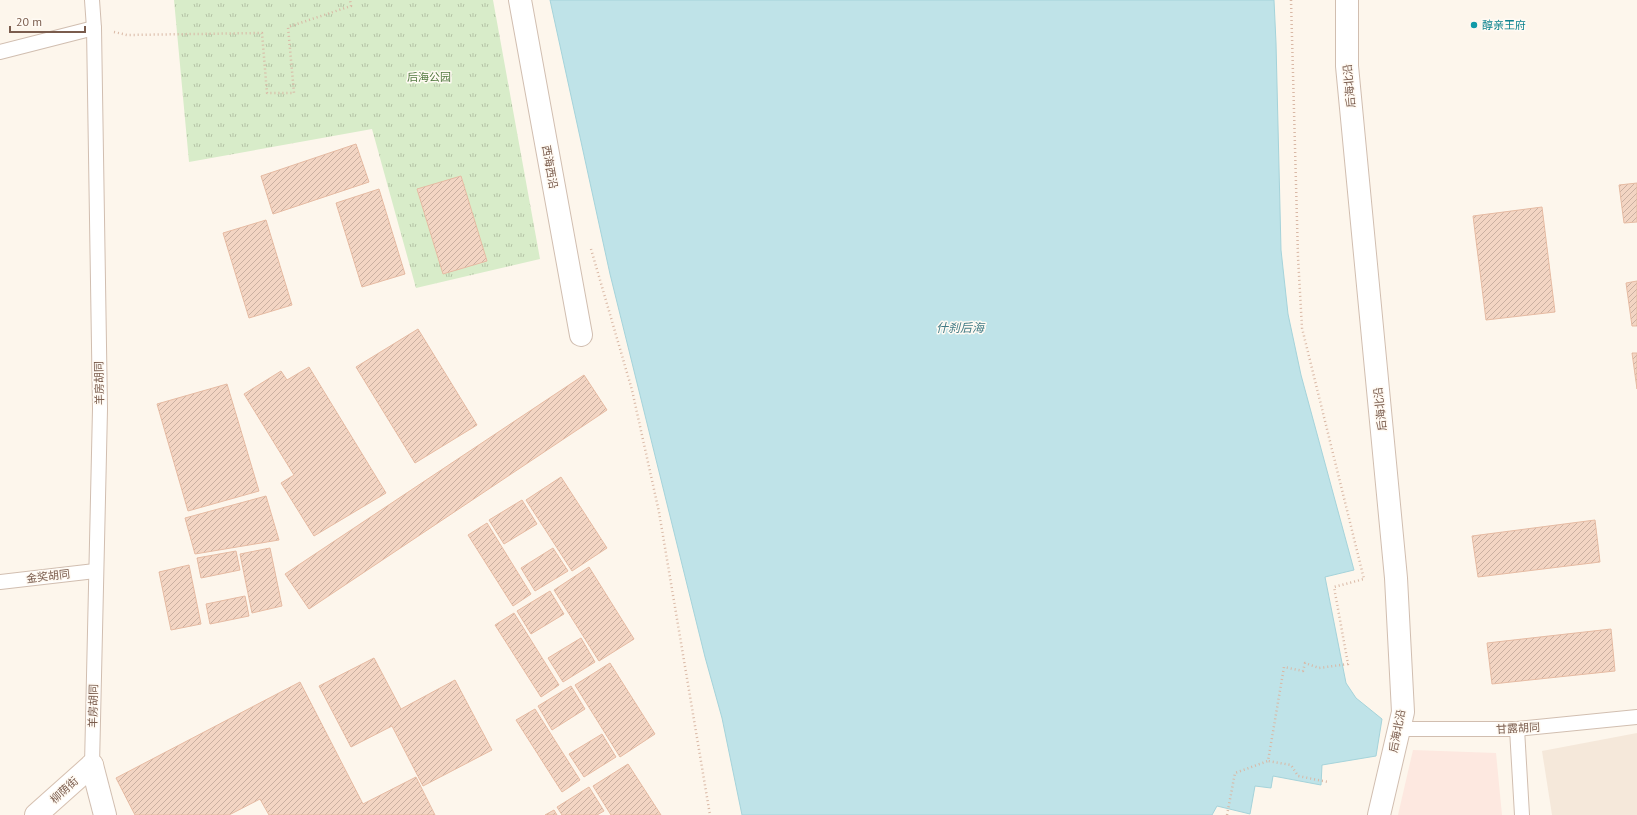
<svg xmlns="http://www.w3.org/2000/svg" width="1637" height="815" font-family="'PT Sans','Noto Sans SC',sans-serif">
<defs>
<pattern id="park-tufts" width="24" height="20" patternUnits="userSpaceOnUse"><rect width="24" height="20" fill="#d8ecc9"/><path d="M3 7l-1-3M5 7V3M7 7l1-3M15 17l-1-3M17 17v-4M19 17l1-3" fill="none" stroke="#b4c2a5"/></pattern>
<pattern id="building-hatch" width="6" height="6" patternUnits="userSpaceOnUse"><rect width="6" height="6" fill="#f3d5c3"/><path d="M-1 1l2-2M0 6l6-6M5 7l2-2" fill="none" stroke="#cab0a1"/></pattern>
</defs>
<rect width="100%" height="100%" fill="#fdf6ec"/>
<path fill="#f5e8da" d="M 1637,733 L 1637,815 L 1552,815 L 1542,751 Z"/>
<path fill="#fde8e0" d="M 1413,750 L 1496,753 L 1502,815 L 1398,815 Z"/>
<path fill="url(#park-tufts)" d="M 174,0 L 493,0 L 540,259 L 416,288 L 372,129 L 189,162 Z"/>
<path fill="#bfe3e8" stroke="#a5d3da" d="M 550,0 L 1274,0 L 1276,43 L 1281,250 L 1288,314 L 1301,375 L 1354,570 L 1325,577 L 1346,683 L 1356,698 L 1382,719 L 1376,756 L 1322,765 L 1321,785 L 1273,776 L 1271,788 L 1255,786 L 1250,814 L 1217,806 L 1212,815 L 742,815 L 722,718 L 705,657 L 610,274 Z"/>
<g fill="url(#building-hatch)" stroke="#e6bba3">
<path d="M 356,144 L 369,182 L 273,214 L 261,176 Z"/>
<path d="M 461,176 L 487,261 L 443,274 L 417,189 Z"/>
<path d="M 1637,183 L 1637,222 L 1624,223 L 1619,185 Z"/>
<path d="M 379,189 L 405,274 L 362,287 L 336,203 Z"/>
<path d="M 1542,207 L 1555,312 L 1486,320 L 1473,216 Z"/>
<path d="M 266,220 L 292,305 L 249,318 L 223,233 Z"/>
<path d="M 1637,281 L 1637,326 L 1632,326 L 1626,283 Z"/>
<path d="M 418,329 L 477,425 L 415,463 L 356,367 Z"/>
<path d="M 1632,353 L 1637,353 L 1637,389 Z"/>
<path d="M 309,367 L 386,493 L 314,536 L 281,483 L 294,475 L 244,394 L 281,371 L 287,380 Z"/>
<path d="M 584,375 L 607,410 L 309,609 L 285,574 Z"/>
<path d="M 227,384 L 259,491 L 188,511 L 157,404 Z"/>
<path d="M 561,477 L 607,548 L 572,571 L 526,500 Z"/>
<path d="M 266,496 L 279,540 L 195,554 L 185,518 Z"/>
<path d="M 522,500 L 537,524 L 504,544 L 489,520 Z"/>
<path d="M 1595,520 L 1600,562 L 1478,577 L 1472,536 Z"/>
<path d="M 487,523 L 531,594 L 513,606 L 468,535 Z"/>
<path d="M 270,548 L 282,606 L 252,613 L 240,554 Z"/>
<path d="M 553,548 L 568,571 L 535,591 L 521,568 Z"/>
<path d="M 236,551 L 240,570 L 201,578 L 197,558 Z"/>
<path d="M 189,565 L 201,624 L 171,630 L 159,572 Z"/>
<path d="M 589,567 L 634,639 L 599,661 L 554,590 Z"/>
<path d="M 550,591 L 564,614 L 531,634 L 517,611 Z"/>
<path d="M 245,596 L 249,616 L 210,624 L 206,604 Z"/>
<path d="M 514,613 L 559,685 L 541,697 L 495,625 Z"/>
<path d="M 1611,629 L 1615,671 L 1492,684 L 1487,643 Z"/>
<path d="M 581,638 L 595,662 L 563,682 L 548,658 Z"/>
<path d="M 374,658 L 401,709 L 455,680 L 492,750 L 423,786 L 392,726 L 351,747 L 319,686 Z"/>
<path d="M 610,663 L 655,734 L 620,757 L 575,685 Z"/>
<path d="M 300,682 L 363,804 L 416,777 L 435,815 L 269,815 L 260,799 L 229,815 L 135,815 L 116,778 Z"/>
<path d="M 571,686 L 585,709 L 552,730 L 538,706 Z"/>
<path d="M 535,709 L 580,780 L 562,792 L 516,720 Z"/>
<path d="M 602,734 L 616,757 L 584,777 L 569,754 Z"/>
<path d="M 628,764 L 661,815 L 611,815 L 593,786 Z"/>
<path d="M 589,787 L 604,811 L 597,815 L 562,815 L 557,807 Z"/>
<path d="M 554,810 L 557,815 L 545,815 Z"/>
</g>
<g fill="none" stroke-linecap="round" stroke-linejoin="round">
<g stroke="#d1beb0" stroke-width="16">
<g id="lane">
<path d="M 92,0 L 94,28 L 100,409 L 92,765"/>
<path d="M 0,52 L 94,28"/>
<path d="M 0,582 L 95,571"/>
<path d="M 1399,729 L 1517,729 L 1637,717"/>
<path d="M 1517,729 L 1522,815"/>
</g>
</g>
<g stroke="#d1beb0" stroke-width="24">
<g id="street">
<path d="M 520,0 L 581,335"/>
<path d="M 1347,0 L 1347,66 L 1396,578 L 1403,712 L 1379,815"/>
<path d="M 92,765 L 105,815"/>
</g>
</g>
<g stroke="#d6c0b0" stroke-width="24">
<path id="secondary" d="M 36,815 L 92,765"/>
</g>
<g stroke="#d9b8a5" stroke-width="2.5" stroke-dasharray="1 3" stroke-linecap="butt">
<path d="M 1291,0 L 1298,257 L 1302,328 L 1364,579 L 1334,587 L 1348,664 L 1319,668 L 1305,663 L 1303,671 L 1284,667 L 1268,761 L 1291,765 L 1298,776 L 1328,782"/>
<path d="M 114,32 L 127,35 L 262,33 L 267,93 L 294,93 L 288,27 L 351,6 L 350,0"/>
<path d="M 591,249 L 632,390 L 659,512 L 710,815"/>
<path d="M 1227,815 L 1235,773 L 1268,761"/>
</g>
<use href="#lane" stroke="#fff" stroke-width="14"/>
<use href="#street" stroke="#fff" stroke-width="22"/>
<use href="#secondary" stroke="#fff" stroke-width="22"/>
</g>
<circle fill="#0f9aa8" stroke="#fffaf3" stroke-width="1.5" cx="1474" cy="25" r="4"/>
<g text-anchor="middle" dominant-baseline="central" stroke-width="3" stroke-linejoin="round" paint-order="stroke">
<g font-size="11" fill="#0d838f" stroke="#fffaf3" text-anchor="start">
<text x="1482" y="25">醇亲王府</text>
</g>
<g font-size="11" fill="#537a41" stroke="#fffaf3">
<text x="429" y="77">后海公园</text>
</g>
<g font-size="11" fill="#7a5c4d" stroke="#fffaf3">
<text transform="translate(1349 86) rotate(-95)">后海北沿</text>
<text transform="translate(550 167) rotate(80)">西海西沿</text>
<text transform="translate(99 383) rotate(-91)">羊房胡同</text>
<text transform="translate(1380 409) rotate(-96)">后海北沿</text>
<text transform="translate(48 576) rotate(-7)">金奖胡同</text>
<text transform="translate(93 706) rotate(-89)">羊房胡同</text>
<text transform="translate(1518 728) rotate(-3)">甘露胡同</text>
<text transform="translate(1397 731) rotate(-79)">后海北沿</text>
<text transform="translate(64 790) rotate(-42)">柳荫街</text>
</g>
<g font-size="12" font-style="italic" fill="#437c86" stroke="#fffaf3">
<text x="960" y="327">什刹后海</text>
</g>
</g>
<path d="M10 26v6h75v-6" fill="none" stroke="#7a5c4d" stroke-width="2"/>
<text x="16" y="26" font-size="12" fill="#7a5c4d" stroke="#fffaf3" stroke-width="3" paint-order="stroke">20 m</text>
</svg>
